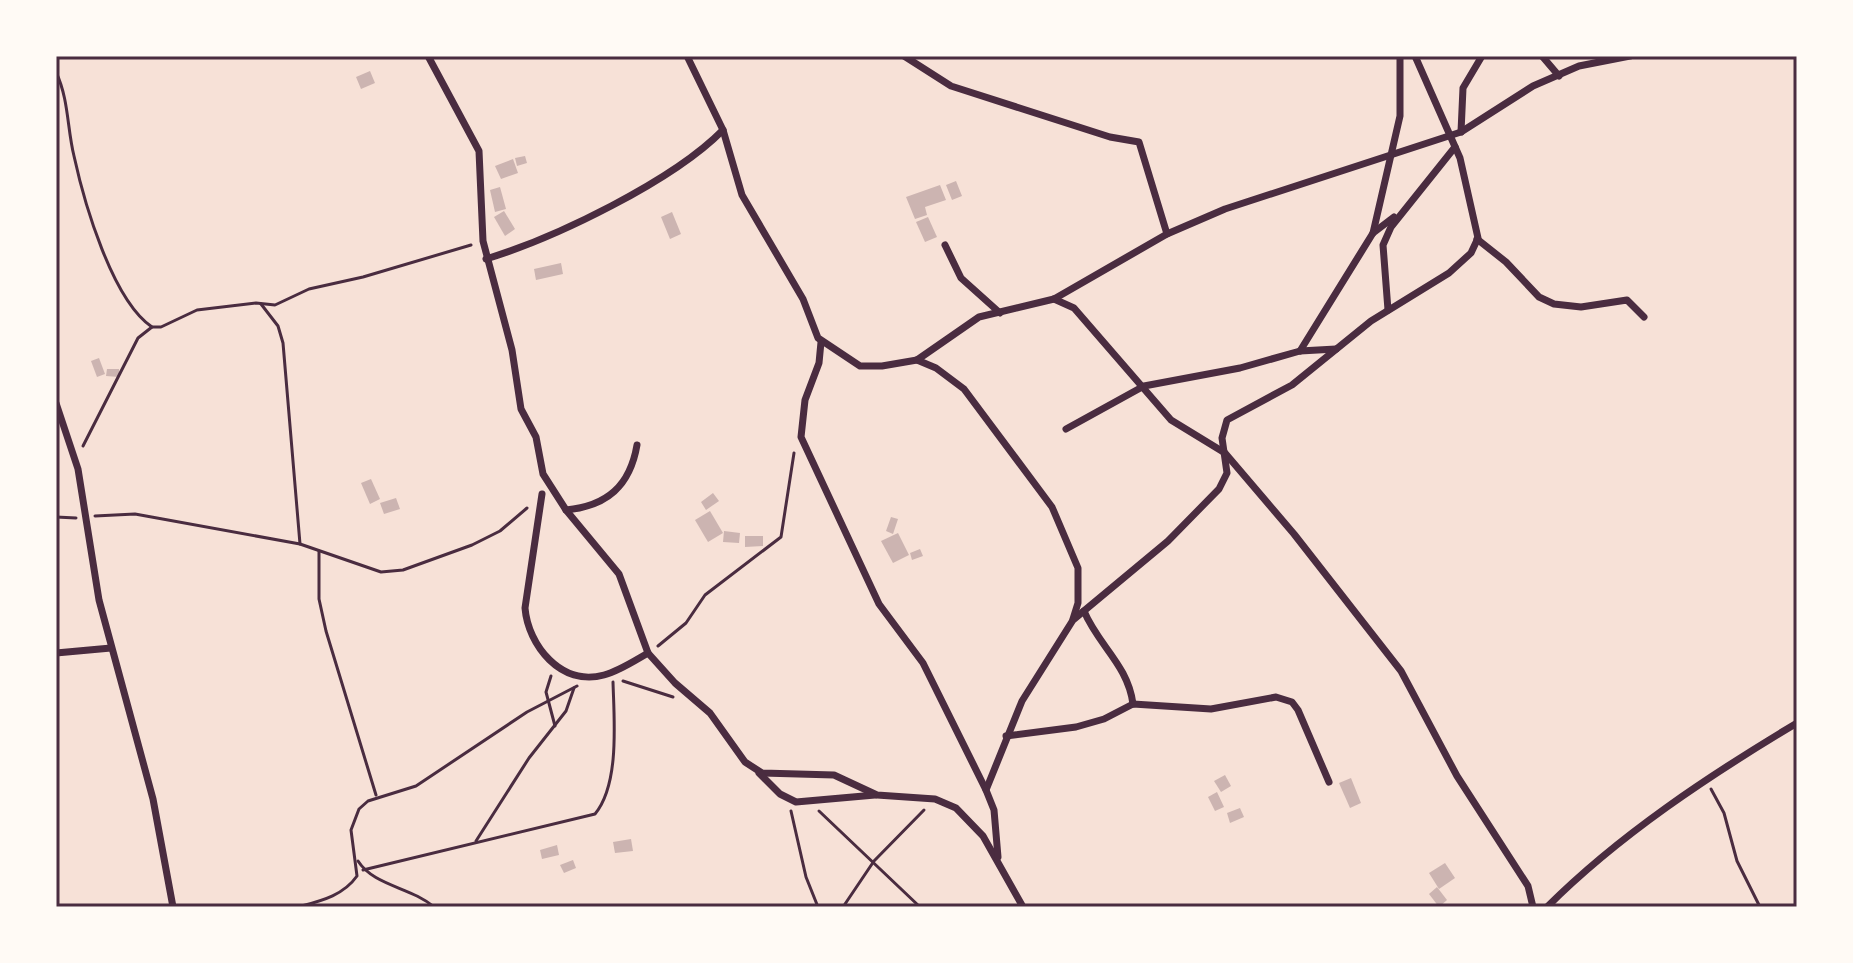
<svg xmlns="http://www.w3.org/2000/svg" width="1853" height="963" font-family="Arial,sans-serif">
<rect width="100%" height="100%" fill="#f7e1d7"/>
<g fill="#ccb4b1">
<path d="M 370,71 L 375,83 L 361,89 L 356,77 Z"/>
<path d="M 525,156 L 527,163 L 517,166 L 515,158 Z"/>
<path d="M 513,159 L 518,173 L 501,179 L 495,166 Z"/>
<path d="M 956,181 L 962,196 L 952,200 L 946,185 Z"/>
<path d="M 940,185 L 946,200 L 925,207 L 927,215 L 915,219 L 906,197 Z"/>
<path d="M 500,187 L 506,209 L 495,212 L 490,190 Z"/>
<path d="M 504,211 L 515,229 L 505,236 L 494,217 Z"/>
<path d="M 672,212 L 681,234 L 670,239 L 661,217 Z"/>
<path d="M 928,217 L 937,237 L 925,242 L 916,222 Z"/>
<path d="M 561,263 L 563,274 L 536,280 L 534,269 Z"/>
<path d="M 99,358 L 105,374 L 97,377 L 91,361 Z"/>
<path d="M 107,369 L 119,369 L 119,377 L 106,376 Z"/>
<path d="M 371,479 L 380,499 L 370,504 L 361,483 Z"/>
<path d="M 713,493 L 719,501 L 706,510 L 701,502 Z"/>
<path d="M 396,498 L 400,509 L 384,514 L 380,503 Z"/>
<path d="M 710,511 L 723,533 L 708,542 L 695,520 Z"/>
<path d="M 891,517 L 898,519 L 893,534 L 886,531 Z"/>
<path d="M 724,531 L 740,533 L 739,543 L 723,542 Z"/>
<path d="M 898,533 L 909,555 L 893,563 L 881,541 Z"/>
<path d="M 745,536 L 763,536 L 763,546 L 745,547 Z"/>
<path d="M 920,549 L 923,556 L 912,560 L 910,553 Z"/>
<path d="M 1225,775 L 1231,786 L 1221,792 L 1214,781 Z"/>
<path d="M 1351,778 L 1361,803 L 1350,808 L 1339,783 Z"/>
<path d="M 1217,792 L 1224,807 L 1215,811 L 1208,797 Z"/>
<path d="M 1240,808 L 1244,817 L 1230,823 L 1227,813 Z"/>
<path d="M 631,839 L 633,851 L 615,853 L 613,842 Z"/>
<path d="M 557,845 L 559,855 L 542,859 L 540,850 Z"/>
<path d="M 573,860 L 576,868 L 564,873 L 560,865 Z"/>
<path d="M 1445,863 L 1455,878 L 1439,889 L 1429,873 Z"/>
<path d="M 1437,887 L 1447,900 L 1439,907 L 1429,894 Z"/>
</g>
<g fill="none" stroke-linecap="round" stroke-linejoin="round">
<g stroke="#4a2c40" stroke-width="3">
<path d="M 56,72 C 69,100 67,128 74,156 C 84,202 112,300 152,327 L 161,327 L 197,310 L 256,303 L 275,305 L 309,289 L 363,277 L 471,245"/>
<path d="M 261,304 L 278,326 L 283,343 L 300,544"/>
<path d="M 83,446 L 138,338 L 152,327"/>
<path d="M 95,516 L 135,514 L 300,544 L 381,572 L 403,570 L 472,545 L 500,531 L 527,508"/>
<path d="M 56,517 L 76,518"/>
<path d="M 319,551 L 319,599 L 326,631 L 376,795"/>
<path d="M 658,646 L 686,623 L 705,595 L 781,537 L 794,453"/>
<path d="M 551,676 L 546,692 L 555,726"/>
<path d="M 623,681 L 673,697"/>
<path d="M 1711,789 L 1724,813 L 1737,861 L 1760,907"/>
<path d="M 791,811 L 806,877 L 818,907"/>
<path d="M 819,811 L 920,907"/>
<path d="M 476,841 L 529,758 L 566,711 L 574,688"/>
<path d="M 358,861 C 374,886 411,887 434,907"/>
<path d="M 363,870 L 595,814 C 620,784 614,719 613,682"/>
<path d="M 298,907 C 320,901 343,896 357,876 L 351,830 L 359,809 L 368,801 L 416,786 L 527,712 L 577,686"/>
<path d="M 843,907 L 874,861 L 924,810"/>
</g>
<g stroke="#4a2c40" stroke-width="7">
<path d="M 428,56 L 479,151 L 483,241 L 512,350 L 521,409 L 536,437 L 543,474 L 566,510 L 619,574 L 648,653 L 675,683 L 710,713 L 745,762 L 762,773 L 834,775 L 877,795 L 935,799 L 956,808 L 983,836 L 1023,907"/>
<path d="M 687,56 L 723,130 L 742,195 L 803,299 L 818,338 L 860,366 L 882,366 L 917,360 L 979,317 L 1054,299 L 1167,234 L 1225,209 L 1461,132 L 1533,86 L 1579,66 L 1630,56"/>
<path d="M 904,56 L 951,86 L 1110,137 L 1139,142 L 1167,234"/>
<path d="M 1542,56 L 1559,76"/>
<path d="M 1461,132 L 1463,88 L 1482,56"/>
<path d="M 1373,233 L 1400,116 L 1400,56"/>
<path d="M 1477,239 L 1506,262 L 1539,297 L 1554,304 L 1581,307 L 1627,300 L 1644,317"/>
<path d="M 945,245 L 961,278 L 1000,313"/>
<path d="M 486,259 C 555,238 673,181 723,130"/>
<path d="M 1054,299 L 1074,308 L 1171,420 L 1225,453 L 1294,534 L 1401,671 L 1457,776 L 1528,886 L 1533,907"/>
<path d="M 1388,310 L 1383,245 L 1391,227 L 1455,147"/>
<path d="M 821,342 L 819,363 L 805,400 L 801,437 L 879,604 L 923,663 L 986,790"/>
<path d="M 1300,351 L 1373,233 L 1394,217"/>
<path d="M 917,360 L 936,368 L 964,389 L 1052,507 L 1078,568 L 1078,603 L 1073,619"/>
<path d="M 56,403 L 78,469 L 99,600 L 153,799 L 173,907"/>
<path d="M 1066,429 L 1144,386 L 1240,368 L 1300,351 L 1336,349"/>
<path d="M 542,494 L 525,608 C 528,645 561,687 604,675 C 619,671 634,661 648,653"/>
<path d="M 566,510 C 607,506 630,486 637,445"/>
<path d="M 1084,611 C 1098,645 1128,665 1133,704"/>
<path d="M 56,653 L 111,648"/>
<path d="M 1006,736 L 1076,727 L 1104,719 L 1133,704 L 1211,709 L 1276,697 L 1292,702 L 1298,710 L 1329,782"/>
<path d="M 759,773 L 780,794 L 796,802 L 875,795"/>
<path d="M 998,857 L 994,810 L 986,790 L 1022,701 L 1073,620 L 1168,541 L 1219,489 L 1227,473 L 1222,438 L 1227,420 L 1292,385 L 1371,321 L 1449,273 L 1471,253 L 1478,238 L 1460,158 L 1415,56"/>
<path d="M 1547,907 C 1619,835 1710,775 1797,723"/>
</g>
</g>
<rect width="1853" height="963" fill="none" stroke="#fffaf5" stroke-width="116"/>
<rect x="58" y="58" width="1737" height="847" fill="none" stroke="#4a2c40" stroke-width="3"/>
</svg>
